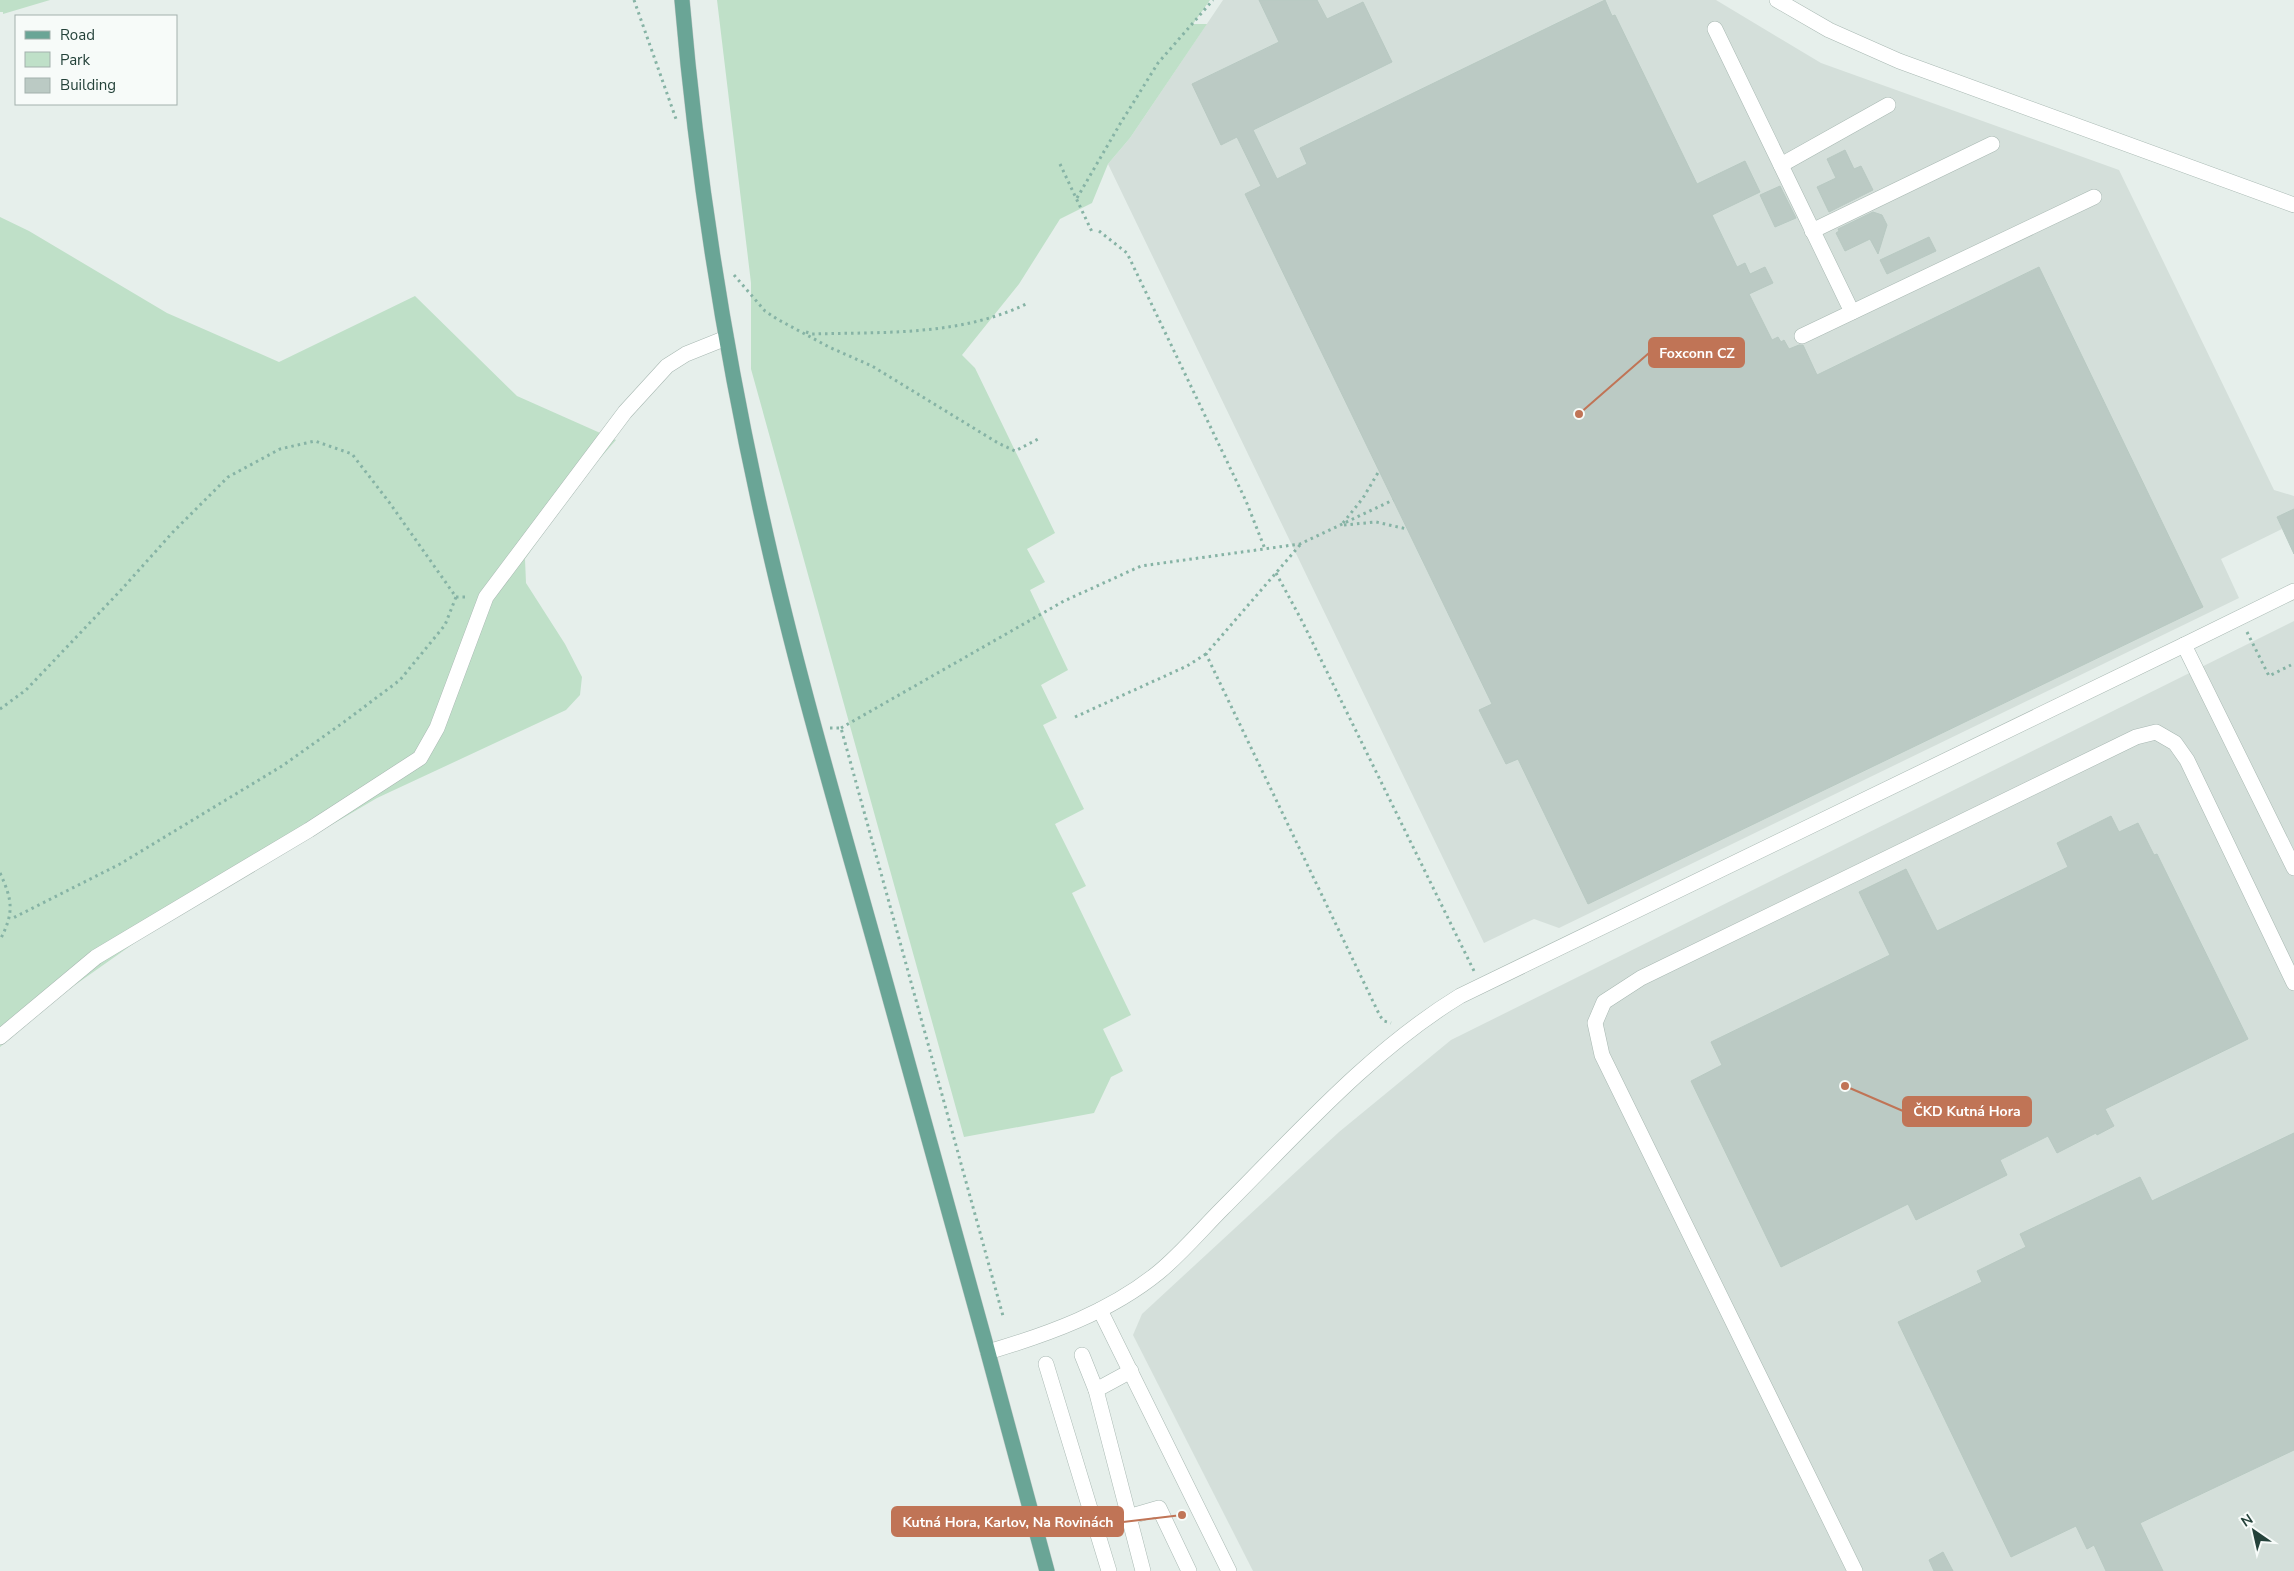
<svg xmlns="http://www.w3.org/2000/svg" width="2294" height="1571" font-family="'Nunito Sans',sans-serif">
<rect width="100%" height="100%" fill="#e6efeb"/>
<g fill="#d4dfda">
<path d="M 1223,0 L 1716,0 L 1821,63 L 2119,170 L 2274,490 L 2294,496 L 2294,509 L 2277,517 L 2282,529 L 2221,559 L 2239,598 L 1559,928 L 1534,919 L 1484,943 L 1108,164 L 1130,138 Z"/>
<path d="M 2294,621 L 2294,1571 L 1253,1571 L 1133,1335 L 1142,1314 L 1339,1132 L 1451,1040 Z"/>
</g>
<g fill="#bfe0c8">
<path d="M 0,0 L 50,0 L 3,14 L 3,12 L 0,12 Z"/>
<path d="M 717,0 L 1210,0 L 1193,24 L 1207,24 L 1130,138 L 1108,164 L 1092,203 L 1060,219 L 1019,284 L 962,355 L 975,368 L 1055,533 L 1027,549 L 1045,582 L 1030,590 L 1068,670 L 1041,685 L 1057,718 L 1043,725 L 1084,809 L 1055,824 L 1086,886 L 1072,893 L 1131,1015 L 1103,1029 L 1123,1071 L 1111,1077 L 1094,1113 L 964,1137 L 751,369 L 751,283 Z"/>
<path d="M 0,217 L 29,231 L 167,313 L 279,362 L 415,296 L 517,396 L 616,440 L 580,481 L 525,559 L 526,583 L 565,644 L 582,677 L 580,695 L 566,710 L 377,798 L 150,932 L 65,992 L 0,1047 Z"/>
</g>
<g fill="#bbcac4" stroke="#b8c9c2">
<path d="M 1259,0 L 1317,0 L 1327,19 L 1363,2 L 1392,62 L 1253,130 L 1277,179 L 1307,164 L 1300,148 L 1605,0 L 1612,16 L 1615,15 L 1697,184 L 1745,161 L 1760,192 L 1712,215 L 1737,267 L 1745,263 L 1750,274 L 1765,267 L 1773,283 L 1749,294 L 1772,340 L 1778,337 L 1781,342 L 1784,340 L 1789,349 L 1799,345 L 1803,345 L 1817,375 L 2039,267 L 2203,607 L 1588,904 L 1518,759 L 1506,764 L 1479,710 L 1492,704 L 1245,194 L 1261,186 L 1237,137 L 1221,145 L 1192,84 L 1279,42 Z"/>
<path d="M 1845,150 L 1854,169 L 1861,166 L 1873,190 L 1829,212 L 1817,187 L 1836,178 L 1827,159 Z"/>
<path d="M 1780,186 L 1796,218 L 1775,227 L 1760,195 Z"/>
<path d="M 1873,212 L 1882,215 L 1887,225 L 1878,254 L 1870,239 L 1845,251 L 1836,233 L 1839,231 L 1838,229 Z"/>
<path d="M 1929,237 L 1936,251 L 1887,274 L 1880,260 Z"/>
<path d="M 2294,509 L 2294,554 L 2277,517 Z"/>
<path d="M 2111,816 L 2119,832 L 2138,823 L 2154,855 L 2157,854 L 2248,1039 L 2105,1109 L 2114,1126 L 2097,1135 L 2096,1133 L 2057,1153 L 2048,1136 L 2000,1160 L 2007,1175 L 1916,1220 L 1908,1204 L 1781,1267 L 1691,1081 L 1722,1065 L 1711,1042 L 1890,955 L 1859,892 L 1906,869 L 1937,931 L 2068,867 L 2057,843 Z"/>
<path d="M 2294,1133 L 2294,1450 L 2140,1523 L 2163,1571 L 2106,1571 L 2094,1545 L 2087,1549 L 2076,1526 L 2011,1557 L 1898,1322 L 1982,1282 L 1977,1271 L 2026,1247 L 2020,1234 L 2140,1177 L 2152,1201 Z"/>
<path d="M 1943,1552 L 1953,1571 L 1934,1571 L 1929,1560 Z"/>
</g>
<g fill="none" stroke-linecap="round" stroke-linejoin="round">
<g stroke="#a8b8b2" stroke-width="16">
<g id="minor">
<path d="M 1777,0 L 1829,30 L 1899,61 L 2294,205"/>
<path d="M 1715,29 L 1852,312"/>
<path d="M 1781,165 L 1888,105"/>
<path d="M 1812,231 L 1992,144"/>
<path d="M 1802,336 L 2094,197"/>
<path d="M 2294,591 L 2184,645 L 2294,868"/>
<path d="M 0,1037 L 96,957 L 309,830 L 420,758 L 437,728 L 486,597 L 625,412 L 667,366 L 686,354 L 726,338"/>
<path d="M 1100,1310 L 1229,1571"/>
<path d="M 988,1352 C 1049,1334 1110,1312 1159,1272 C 1182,1253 1202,1229 1223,1208 C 1298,1133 1370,1051 1460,996 L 2184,645"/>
<path d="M 1082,1355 L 1096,1390 L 1131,1371"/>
<path d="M 1046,1364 L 1109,1571"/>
<path d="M 1096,1390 L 1143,1571"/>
<path d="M 1128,1517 L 1159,1508 L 1189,1571"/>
<path d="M 1855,1571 L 1602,1055 L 1595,1023 L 1604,1002 L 1641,978 L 2136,737 L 2156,732 L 2175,743 L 2187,760 L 2294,983"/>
</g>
</g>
<g stroke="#c2cac8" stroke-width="16">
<path id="major" d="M 682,0 C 698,189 729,376 772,561 C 805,703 847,843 886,984 C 940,1179 995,1375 1047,1571"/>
</g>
<g stroke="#86b3a5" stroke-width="3" stroke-dasharray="2.5 4" stroke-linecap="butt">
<path d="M 634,0 L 676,119"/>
<path d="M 1060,164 L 1093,234"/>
<path d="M 1077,198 L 1120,124 L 1158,63 L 1213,0"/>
<path d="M 1099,231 L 1127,253 L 1246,501 L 1265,549"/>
<path d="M 734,275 L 765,311 L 777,319 L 829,347 L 872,366 L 998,443 L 1015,451 L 1040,438"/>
<path d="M 806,332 L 812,334 C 883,332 960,336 1026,304"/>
<path d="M 1343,523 L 1363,498 L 1379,471"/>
<path d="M 1344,525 L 1376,522 L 1407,529"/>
<path d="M 1300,545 L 1206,654 L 1380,1016 L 1384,1021 L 1391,1023"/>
<path d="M 1276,573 L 1302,621 L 1474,971"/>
<path d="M 456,597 L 468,597"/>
<path d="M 2247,632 L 2269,676 L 2291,665"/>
<path d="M 0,709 L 26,690 L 121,590 L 173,532 L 228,477 L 280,449 L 315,441 L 352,454 L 389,502 L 456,597 L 445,625 L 400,680 L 344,722 L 282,766 L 120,864 L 11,919"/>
<path d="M 1075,717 L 1187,666 L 1206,654"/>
<path d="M 830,728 L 841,728 L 1003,1316"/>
<path d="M 841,728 L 1064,601 L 1141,566 L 1300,544 L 1393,500"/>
<path d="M 0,873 C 13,901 14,913 0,940"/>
</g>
<use href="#minor" stroke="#fff" stroke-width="15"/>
<use href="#major" stroke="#6aa596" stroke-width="15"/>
</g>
<path fill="none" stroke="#c07456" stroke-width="2" d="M1579 414L1649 353M1845 1086L1903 1111M1182 1515L1123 1522"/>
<g fill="#c07456" stroke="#f7fbf9" stroke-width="2">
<circle cx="1579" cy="414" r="5"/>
<circle cx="1845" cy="1086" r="5"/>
<circle cx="1182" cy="1515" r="5"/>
</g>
<g fill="#c07456" stroke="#c07456" stroke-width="2">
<rect x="1649" y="338" width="95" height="29" rx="5"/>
<rect x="1903" y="1097" width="128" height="29" rx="5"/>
<rect x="892" y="1507" width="231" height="29" rx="5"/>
</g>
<g font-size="14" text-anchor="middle" font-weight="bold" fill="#fff">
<text x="1697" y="358">Foxconn CZ</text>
<text x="1967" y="1116">ČKD Kutná Hora</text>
<text x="1008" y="1527">Kutná Hora, Karlov, Na Rovinách</text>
</g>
<rect x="15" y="15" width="162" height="90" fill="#f7fbf9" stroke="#a3b1ad"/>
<rect x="25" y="31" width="25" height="8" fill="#6aa596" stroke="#a3b1ad"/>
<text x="60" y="40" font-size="15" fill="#24423a">Road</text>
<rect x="25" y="52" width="25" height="15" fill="#bfe0c8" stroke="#a3b1ad"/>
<text x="60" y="65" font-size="15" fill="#24423a">Park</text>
<rect x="25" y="78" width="25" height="15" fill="#bbcac4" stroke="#a3b1ad"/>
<text x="60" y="90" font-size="15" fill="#24423a">Building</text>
<g transform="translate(2254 1531) rotate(326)" stroke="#f7fbf9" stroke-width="4" paint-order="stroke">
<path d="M0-4L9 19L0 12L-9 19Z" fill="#24423a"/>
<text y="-8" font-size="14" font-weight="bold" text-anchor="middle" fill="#24423a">N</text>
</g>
</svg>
